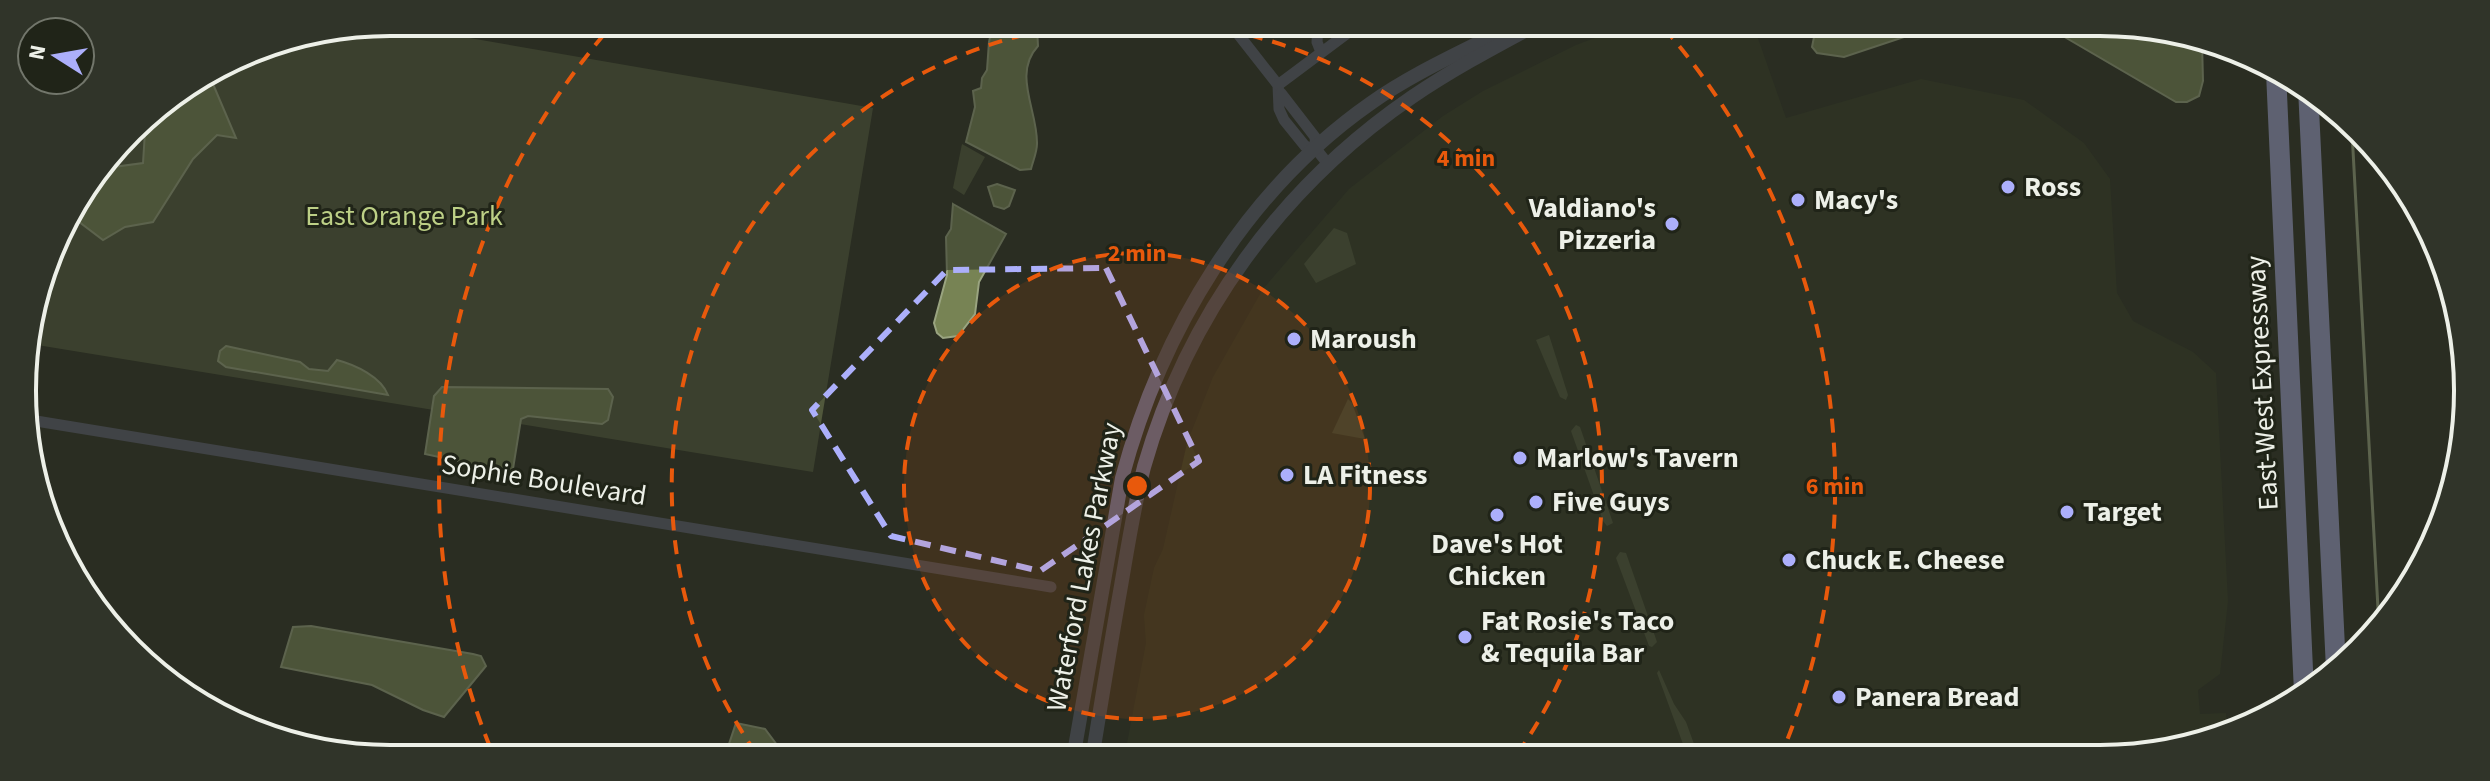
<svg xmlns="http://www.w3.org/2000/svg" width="2490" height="781" font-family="'Source Sans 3',sans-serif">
<rect width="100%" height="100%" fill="#2a2d22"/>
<path fill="#333825" d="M 1624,27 L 1754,27 L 1786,118 L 1921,79 L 2024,100 L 2084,143 L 2110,179 L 2117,293 L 2133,321 L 2193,352 L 2216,373 L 2228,601 L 2220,674 L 2198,690 L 2200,714 L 2226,713 L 2227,732 L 2148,756 L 1125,754 L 1146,643 L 1144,615 L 1154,568 L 1163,549 L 1187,443 L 1213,377 L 1263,289 L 1349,189 L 1443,116 L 1483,91 L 1576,45 Z"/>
<g fill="#51583c">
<path d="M 383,23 L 873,108 L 813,472 L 25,343 L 60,227 L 147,114 L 250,50 Z"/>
<path d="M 962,144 L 985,157 L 964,195 L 953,188 Z"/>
<path d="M 1334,228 L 1347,233 L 1356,264 L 1316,283 L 1304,264 Z"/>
<path d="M 1549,335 L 1568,395 L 1566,400 L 1560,397 L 1536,340 Z"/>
<path d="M 1348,399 L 1352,403 L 1365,439 L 1332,433 Z"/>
<path d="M 1576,425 L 1580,427 L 1613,523 L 1607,526 L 1603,521 L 1571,431 Z"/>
<path d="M 1620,552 L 1626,553 L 1657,642 L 1652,647 L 1649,646 L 1616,558 Z"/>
<path d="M 1659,670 L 1674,704 L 1686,722 L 1698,755 L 1687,755 L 1657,673 Z"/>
</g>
<g fill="#778354" stroke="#9aa480" stroke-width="2">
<path d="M 993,24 L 1033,25 L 1037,27 L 1038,46 C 1012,74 1038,111 1037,144 C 1037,152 1033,161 1031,169 L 1020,170 L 966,142 L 975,107 L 973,91 L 981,88 L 982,78 L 987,70 L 989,42 Z"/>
<path d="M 1825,28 L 1931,28 L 1844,57 L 1817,53 L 1812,47 L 1814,37 Z"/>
<path d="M 2051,29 L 2172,29 L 2202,42 L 2203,81 L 2199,96 L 2187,102 L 2176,102 Z"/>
<path d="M 204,79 L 213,84 L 236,138 L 217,135 L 193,159 L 153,222 L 125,227 L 103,240 L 70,215 L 106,168 L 143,163 L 146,116 Z"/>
<path d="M 997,184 L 1015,190 L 1009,206 L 1004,209 L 994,206 L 988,187 Z"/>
<path d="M 953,204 L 1006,234 L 979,282 L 975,314 L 958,336 L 943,338 L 937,333 L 934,323 L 947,275 L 946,237 L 951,229 Z"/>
<path d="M 226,346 L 300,362 L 309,369 L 328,371 L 337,360 C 356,365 381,377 388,395 L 226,367 L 218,361 L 220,351 Z"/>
<path d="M 442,387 L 608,389 L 613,397 L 608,420 L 602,424 L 528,416 L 521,419 L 513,469 L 508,472 L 425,454 L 434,396 Z"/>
<path d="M 311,626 L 473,654 L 481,656 L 486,666 L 444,717 L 423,710 L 372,685 L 281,667 L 293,627 Z"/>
<path d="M 736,723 L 765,729 L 783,753 L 726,753 Z"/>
</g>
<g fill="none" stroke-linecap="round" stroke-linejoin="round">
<path stroke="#9aa480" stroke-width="3" d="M 2352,132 L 2379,627"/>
<g stroke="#5c5d71" stroke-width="11">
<path d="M 1231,25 L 1278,85 L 1279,109 L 1284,120 L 1305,146 L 1316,149 L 1328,164"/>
<path d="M 1318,26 L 1317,42 L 1321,52"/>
<path d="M 1278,85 L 1357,26"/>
<path d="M 1281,93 L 1315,137 L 1316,149"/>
<path d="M 30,420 L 1051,587"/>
</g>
<g stroke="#5c5d71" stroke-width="14">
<path d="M 1074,753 L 1122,478 C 1161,332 1245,191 1371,103 C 1413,73 1464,51 1510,27"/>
<path d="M 1093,753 C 1102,698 1111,642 1121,586 C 1128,546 1134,506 1144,467 C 1187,316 1282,186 1412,97 C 1450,71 1491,49 1532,27"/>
</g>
<g stroke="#9ea1d0" stroke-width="20">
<path d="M 2276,72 L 2304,692"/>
<path d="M 2308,88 L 2336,669"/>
</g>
</g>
<path d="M0 0H2490V781H0ZM 1106,268 L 1199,461 L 1040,571 L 891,536 L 812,410 L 947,270 Z" fill="#2a2d22" fill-opacity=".55" fill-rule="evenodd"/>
<path fill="none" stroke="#acaffb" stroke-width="6" stroke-dasharray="16 10" stroke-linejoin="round" d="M 1106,268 L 1199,461 L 1040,571 L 891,536 L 812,410 L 947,270 Z"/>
<circle cx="1137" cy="486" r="233" fill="#e8590c" fill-opacity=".12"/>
<g fill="none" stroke="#e8590c" stroke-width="4" stroke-dasharray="14 10">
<circle cx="1137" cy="486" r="233"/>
<path d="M756 753A465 465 0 0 1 1076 25M1202 26A465 465 0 0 1 1518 753"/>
<path d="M490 747A698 698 0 0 1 614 23M1664 28A698 698 0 0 1 1782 753"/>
</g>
<g fill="#acaffb" stroke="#202418" stroke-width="3">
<circle cx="2008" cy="187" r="8"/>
<circle cx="1798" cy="200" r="8"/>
<circle cx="1672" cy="224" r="8"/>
<circle cx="1294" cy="339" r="8"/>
<circle cx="1520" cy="458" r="8"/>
<circle cx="1287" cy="475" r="8"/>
<circle cx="1536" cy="502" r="8"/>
<circle cx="2067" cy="512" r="8"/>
<circle cx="1497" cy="515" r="8"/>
<circle cx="1789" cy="560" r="8"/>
<circle cx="1465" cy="637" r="8"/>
<circle cx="1839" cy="697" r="8"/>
</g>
<g text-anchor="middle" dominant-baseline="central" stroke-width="6" stroke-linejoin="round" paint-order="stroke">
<g font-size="28" font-weight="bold" fill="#edf0e8" stroke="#202418" text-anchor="start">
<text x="2024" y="187">Ross</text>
<text x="1814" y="200">Macy's</text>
<text x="1656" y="208" text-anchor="end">Valdiano's<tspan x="1656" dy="32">Pizzeria</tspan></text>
<text x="1310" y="339">Maroush</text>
<text x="1536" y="458">Marlow's Tavern</text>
<text x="1303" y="475">LA Fitness</text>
<text x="1552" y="502">Five Guys</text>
<text x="2083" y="512">Target</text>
<text x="1497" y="544" text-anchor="middle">Dave's Hot<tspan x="1497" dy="32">Chicken</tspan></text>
<text x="1805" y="560">Chuck E. Cheese</text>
<text x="1481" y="621">Fat Rosie's Taco<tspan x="1481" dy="32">&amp; Tequila Bar</tspan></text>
<text x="1855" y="697">Panera Bread</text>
</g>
<g font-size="28" fill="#bdd086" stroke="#202418">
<text x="404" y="216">East Orange Park</text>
</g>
<g font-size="28" fill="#edf0e8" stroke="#202418">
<text transform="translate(2262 383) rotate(-93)">East-West Expressway</text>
<text transform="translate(544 480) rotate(9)">Sophie Boulevard</text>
<text transform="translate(1084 567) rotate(-79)">Waterford Lakes Parkway</text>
</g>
</g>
<path d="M0 0H2490V781H0ZM390 36H2100A354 354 0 0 1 2454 390V391A354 354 0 0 1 2100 745H390A354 354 0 0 1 36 391V390A354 354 0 0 1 390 36Z" fill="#303429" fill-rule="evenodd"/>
<path fill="none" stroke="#edf0e8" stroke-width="4" d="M390 36H2100A354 354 0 0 1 2454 390V391A354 354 0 0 1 2100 745H390A354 354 0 0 1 36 391V390A354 354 0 0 1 390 36Z"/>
<circle cx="1137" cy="486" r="12" fill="#e8590c" stroke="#202418" stroke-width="4"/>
<g font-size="24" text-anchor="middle" font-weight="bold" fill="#e8590c" stroke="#202418" stroke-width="6" stroke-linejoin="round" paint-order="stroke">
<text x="1466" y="166">4 min</text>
<text x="1137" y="261">2 min</text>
<text x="1835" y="494">6 min</text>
</g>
<g transform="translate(56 56) rotate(281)"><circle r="38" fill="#202418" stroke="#72766b" stroke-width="2"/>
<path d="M0-6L14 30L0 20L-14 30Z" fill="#acaffb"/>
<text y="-12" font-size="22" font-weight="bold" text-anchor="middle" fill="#edf0e8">N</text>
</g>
</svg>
